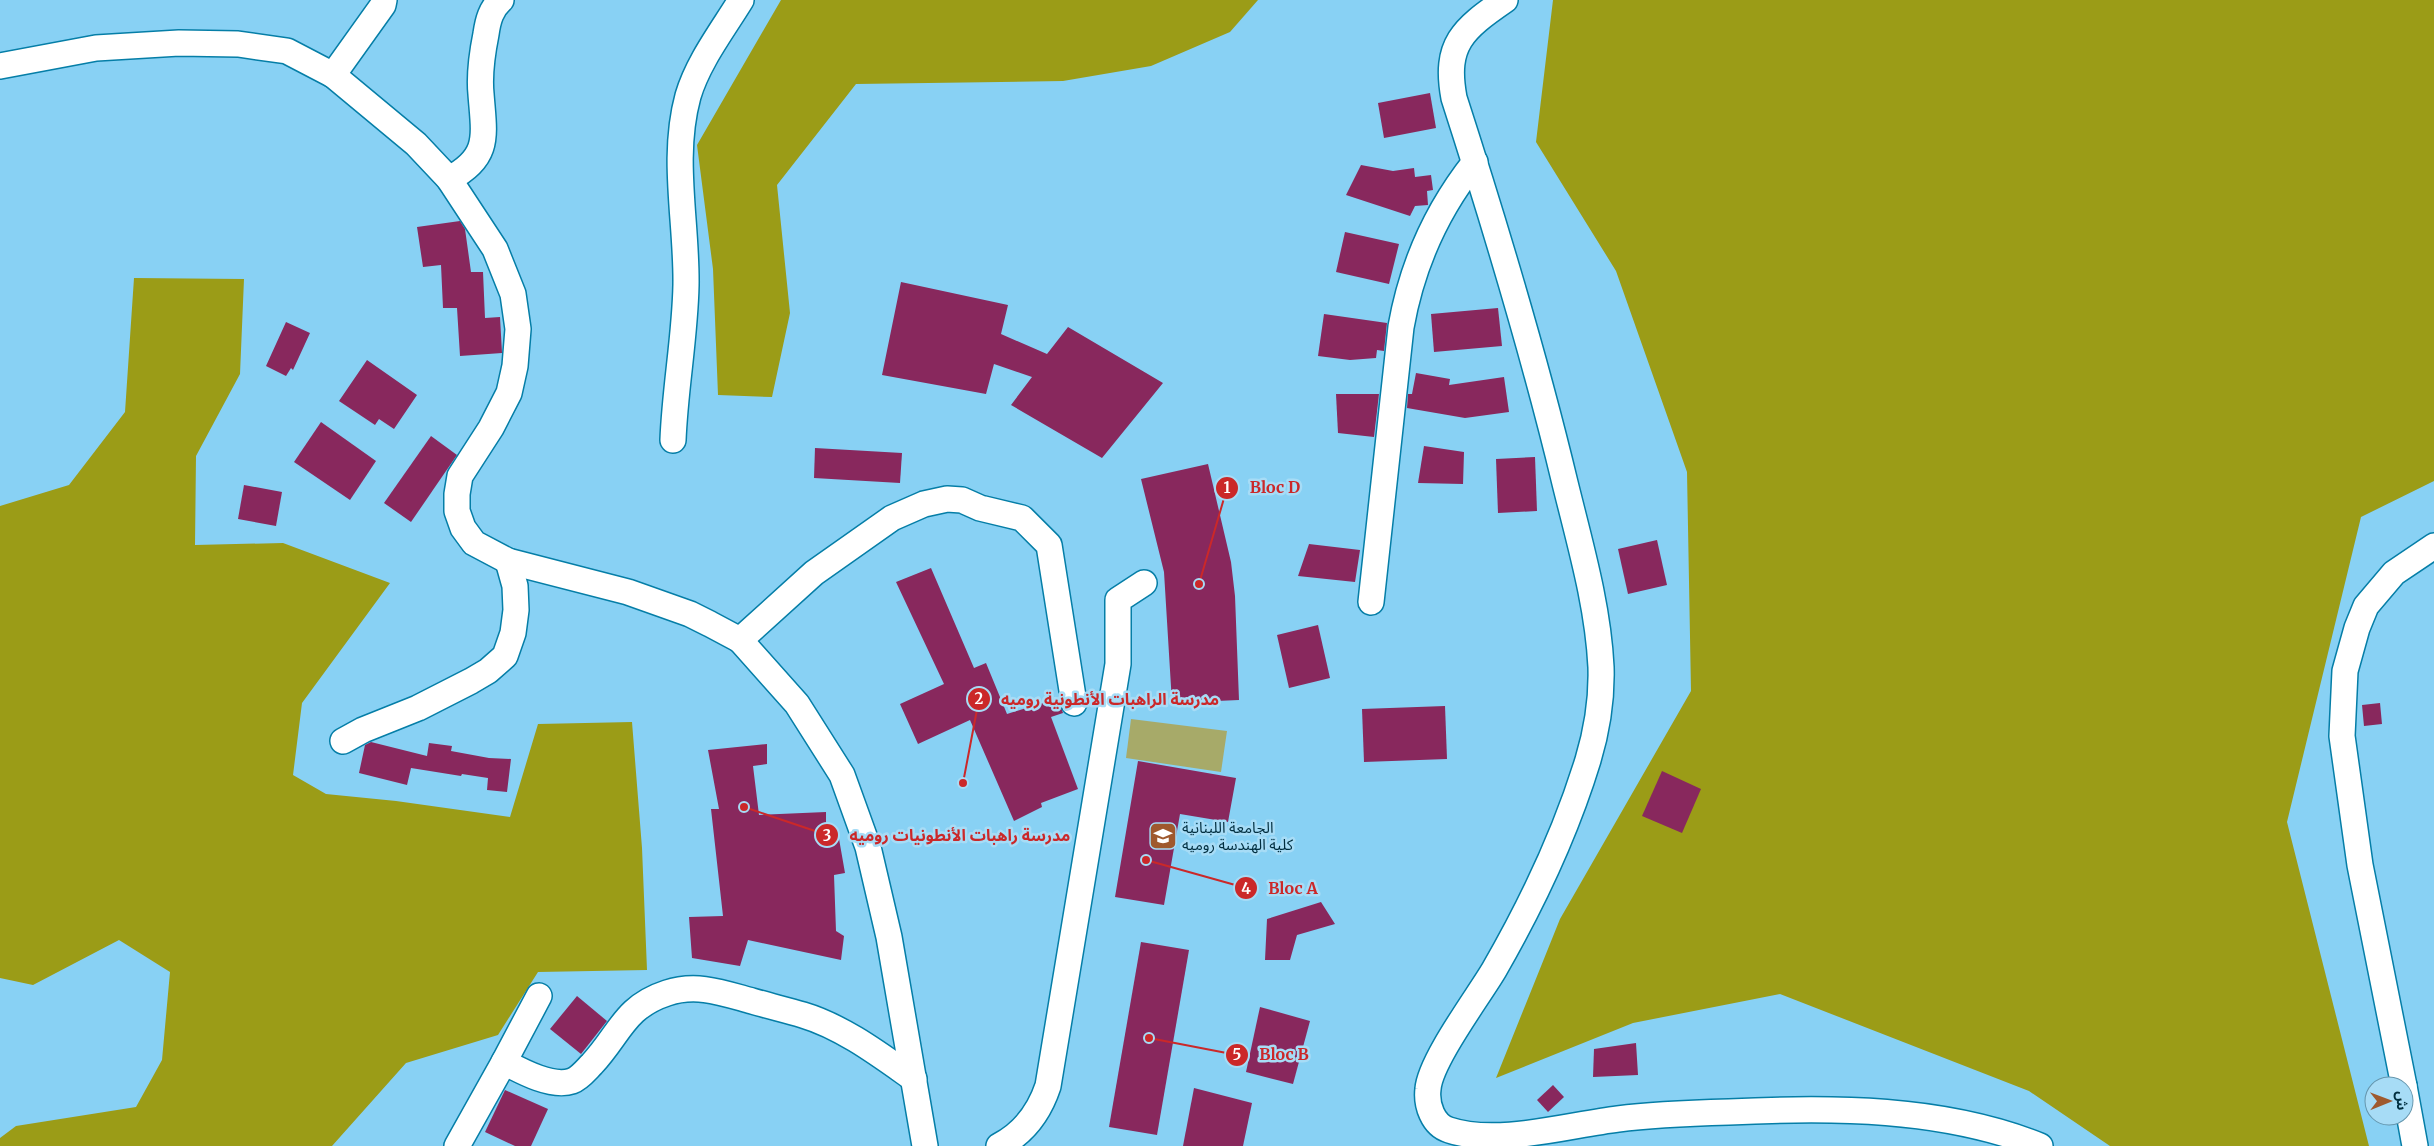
<svg xmlns="http://www.w3.org/2000/svg" width="2434" height="1146" font-family="Merriweather,'Noto Sans Arabic',serif">
<rect width="100%" height="100%" fill="#88d1f4"/>
<path fill="#a7aa69" d="M 1131,719 L 1227,731 L 1221,772 L 1126,758 Z"/>
<g fill="#9b9c17">
<path d="M 781,0 L 1258,0 L 1230,32 L 1151,66 L 1063,81 L 856,84 L 777,185 L 790,313 L 772,397 L 718,395 L 713,269 L 697,145 Z"/>
<path d="M 1553,0 L 2434,0 L 2434,481 L 2361,517 L 2287,822 L 2369,1146 L 2110,1146 L 2029,1091 L 1780,994 L 1633,1023 L 1496,1078 L 1560,919 L 1691,691 L 1687,472 L 1616,271 L 1536,142 Z"/>
<path d="M 134,278 L 244,279 L 240,374 L 196,456 L 195,545 L 283,543 L 390,583 L 302,703 L 293,775 L 326,794 L 396,801 L 510,817 L 538,724 L 632,722 L 642,848 L 647,970 L 538,972 L 498,1035 L 406,1063 L 332,1146 L 0,1146 L 0,1138 L 16,1126 L 136,1107 L 162,1060 L 170,972 L 119,940 L 33,985 L 0,978 L 0,506 L 69,485 L 125,412 Z"/>
</g>
<g fill="#88285d">
<path d="M 1430,93 L 1436,128 L 1384,138 L 1378,103 Z"/>
<path d="M 1361,165 L 1393,171 L 1414,168 L 1415,177 L 1431,175 L 1433,190 L 1427,191 L 1428,205 L 1415,206 L 1410,216 L 1346,195 Z"/>
<path d="M 460,221 L 465,229 L 471,272 L 483,272 L 485,318 L 500,317 L 502,353 L 460,356 L 457,308 L 443,308 L 441,265 L 423,267 L 417,227 Z"/>
<path d="M 1345,232 L 1399,244 L 1389,284 L 1336,272 Z"/>
<path d="M 901,282 L 1008,305 L 1001,334 L 1047,354 L 1068,327 L 1163,383 L 1102,458 L 1011,405 L 1032,377 L 994,364 L 986,394 L 882,375 Z"/>
<path d="M 1498,308 L 1502,346 L 1434,352 L 1431,314 Z"/>
<path d="M 1324,314 L 1387,323 L 1384,351 L 1377,350 L 1376,358 L 1350,360 L 1318,356 Z"/>
<path d="M 286,322 L 310,333 L 293,370 L 291,368 L 286,376 L 266,366 Z"/>
<path d="M 367,360 L 417,395 L 394,429 L 379,419 L 375,425 L 339,401 Z"/>
<path d="M 1416,373 L 1450,379 L 1449,385 L 1504,377 L 1509,412 L 1465,418 L 1407,408 L 1408,394 L 1412,394 Z"/>
<path d="M 1336,394 L 1379,394 L 1374,437 L 1338,433 Z"/>
<path d="M 321,422 L 376,461 L 350,500 L 294,462 Z"/>
<path d="M 431,436 L 457,455 L 411,522 L 384,503 Z"/>
<path d="M 1424,446 L 1464,452 L 1463,484 L 1418,483 Z"/>
<path d="M 815,448 L 902,453 L 900,483 L 814,478 Z"/>
<path d="M 1535,457 L 1537,511 L 1498,513 L 1496,459 Z"/>
<path d="M 1208,464 L 1231,562 L 1235,596 L 1239,700 L 1172,703 L 1164,572 L 1141,479 Z"/>
<path d="M 244,485 L 282,492 L 276,526 L 238,519 Z"/>
<path d="M 1657,540 L 1667,585 L 1628,594 L 1618,549 Z"/>
<path d="M 1309,544 L 1360,550 L 1355,582 L 1298,576 Z"/>
<path d="M 931,568 L 974,668 L 986,663 L 1007,714 L 1058,698 L 1063,713 L 1051,717 L 1078,789 L 1041,803 L 1042,807 L 1014,821 L 970,720 L 918,744 L 900,704 L 944,684 L 896,582 Z"/>
<path d="M 1318,625 L 1330,678 L 1289,688 L 1277,635 Z"/>
<path d="M 2380,703 L 2382,724 L 2364,726 L 2362,705 Z"/>
<path d="M 1445,706 L 1447,759 L 1364,762 L 1362,709 Z"/>
<path d="M 371,742 L 427,756 L 429,743 L 452,746 L 451,751 L 489,758 L 511,759 L 507,792 L 487,790 L 488,778 L 462,774 L 461,776 L 411,768 L 407,785 L 359,773 L 365,745 Z"/>
<path d="M 767,744 L 767,764 L 753,766 L 759,815 L 826,812 L 826,833 L 838,833 L 845,873 L 834,875 L 836,931 L 844,936 L 841,960 L 748,940 L 740,966 L 692,958 L 689,917 L 723,916 L 711,809 L 719,809 L 708,750 Z"/>
<path d="M 1138,761 L 1236,778 L 1228,822 L 1180,814 L 1164,905 L 1115,897 Z"/>
<path d="M 1662,771 L 1701,789 L 1682,833 L 1642,816 Z"/>
<path d="M 1321,902 L 1335,924 L 1297,935 L 1290,960 L 1265,960 L 1267,919 Z"/>
<path d="M 1141,942 L 1189,950 L 1157,1135 L 1109,1127 Z"/>
<path d="M 577,996 L 607,1021 L 581,1054 L 550,1029 Z"/>
<path d="M 1260,1007 L 1310,1021 L 1293,1084 L 1246,1072 Z"/>
<path d="M 1636,1043 L 1638,1075 L 1593,1077 L 1594,1049 Z"/>
<path d="M 1553,1085 L 1564,1097 L 1548,1112 L 1537,1100 Z"/>
<path d="M 1194,1088 L 1252,1103 L 1243,1146 L 1183,1146 Z"/>
<path d="M 505,1090 L 548,1109 L 531,1146 L 515,1146 L 485,1132 Z"/>
</g>
<g fill="none" stroke-linecap="round" stroke-linejoin="round">
<g stroke="#057ea7" stroke-width="28">
<g id="minor">
<path d="M 1505,0 C 1463,29 1444,44 1454,98 C 1495,225 1534,354 1565,483 C 1580,544 1598,605 1601,667 C 1602,699 1597,730 1588,760 C 1566,832 1532,904 1494,970 C 1478,997 1430,1061 1428,1089 C 1426,1105 1433,1125 1449,1130 C 1497,1146 1568,1125 1618,1119 C 1655,1114 1692,1113 1729,1112 C 1831,1107 1943,1107 2040,1146"/>
<path d="M 0,66 L 96,48 L 179,43 L 238,44 L 287,51 L 333,75 L 416,144 L 449,179 L 495,249 L 513,294 L 518,329 L 515,366 L 509,393 L 491,428 L 460,476 L 457,494 L 457,511 L 463,528 L 474,543 L 508,561 L 628,592 L 690,614 L 710,624 L 740,640 L 797,704 L 842,775 L 868,847 L 889,937 L 925,1146"/>
<path d="M 333,75 L 383,5 L 384,0"/>
<path d="M 449,179 C 491,157 484,135 481,94 C 479,74 482,54 486,34 C 488,20 491,9 501,0"/>
<path d="M 673,440 C 675,388 685,337 686,285 C 687,222 671,158 688,96 C 698,62 722,31 741,0"/>
<path d="M 1371,602 L 1401,327 C 1412,265 1436,211 1475,162"/>
<path d="M 740,640 L 814,573 L 892,518 L 924,504 L 947,499 L 962,500 L 980,508 L 1022,518 L 1049,545 L 1074,703"/>
<path d="M 343,741 L 363,730 L 418,708 L 471,681 L 488,671 L 505,656 L 513,633 L 516,610 L 515,586 L 508,561"/>
<path d="M 504,1062 L 539,996"/>
<path d="M 2404,1086 L 2360,865 L 2342,736 L 2345,671 L 2357,628 L 2366,606 L 2394,573 L 2434,546"/>
<path d="M 2404,1086 L 2415,1146"/>
<path d="M 457,1146 L 504,1062 C 521,1071 552,1088 572,1081 C 580,1078 586,1070 592,1064 C 620,1034 624,1007 667,993 C 697,983 723,993 752,1001 C 769,1006 786,1010 803,1015 C 843,1027 880,1055 914,1079"/>
<path d="M 999,1146 C 1024,1133 1039,1113 1048,1086 L 1118,664 L 1118,600 L 1144,583"/>
</g>
</g>
<use href="#minor" stroke="#fff" stroke-width="25"/>
</g>
<defs>
<g id="university-square" transform="scale(1.4375)"><rect x="-9" y="-9" width="18" height="18" rx="4" fill="#9f592e" stroke="#a7dcf6"/><path d="M0-5L7-2L0 1L-7-2ZM-4 1L0 2.5L4 1V4Q0 6-4 4Z" fill="#fff"/></g>
</defs>
<g fill-rule="evenodd">
<use href="#university-square" x="1163" y="836"/>
</g>
<g text-anchor="middle" dominant-baseline="central" stroke-width="5" stroke-linejoin="round" paint-order="stroke">
<g font-size="15" fill="#012e3f" stroke="#a7dcf6" text-anchor="start">
<text x="1182" y="827">الجامعة اللبنانية<tspan x="1182" dy="17">كلية الهندسة روميه</tspan></text>
</g>
</g>
<path fill="none" stroke="#cb2829" stroke-width="2" d="M1199 584L1227 488M963 783L979 699M744 807L827 835M1146 860L1246 888M1149 1038L1237 1055"/>
<g fill="#cb2829" stroke="#a7dcf6" stroke-width="2">
<circle cx="1199" cy="584" r="5"/>
<circle cx="963" cy="783" r="5"/>
<circle cx="744" cy="807" r="5"/>
<circle cx="1146" cy="860" r="5"/>
<circle cx="1149" cy="1038" r="5"/>
<circle cx="1227" cy="488" r="12"/>
<circle cx="979" cy="699" r="12"/>
<circle cx="827" cy="835" r="12"/>
<circle cx="1246" cy="888" r="12"/>
<circle cx="1237" cy="1055" r="12"/>
</g>
<g font-size="15" text-anchor="middle" font-weight="bold" fill="#fff">
<text x="1227" y="493">1</text>
<text x="979" y="704">2</text>
<text x="827" y="841">3</text>
<text x="1246" y="894">4</text>
<text x="1237" y="1060">5</text>
</g>
<g font-size="16" text-anchor="middle" font-weight="bold" fill="#cb2829" stroke="#a7dcf6" stroke-width="5" stroke-linejoin="round" paint-order="stroke">
<text x="1275" y="493">Bloc D</text>
<text x="1110" y="705">مدرسة الراهبات الأنطونية روميه</text>
<text x="960" y="841">مدرسة راهبات الأنطونيات روميه</text>
<text x="1293" y="894">Bloc A</text>
<text x="1284" y="1060">Bloc B</text>
</g>
<g transform="translate(2389 1101) rotate(89)"><circle r="24" fill="#a7dcf6" stroke="#6596ad"/>
<path d="M0-4L9 19L0 12L-9 19Z" fill="#9f592e"/>
<text y="-8" font-size="14" font-weight="bold" text-anchor="middle" fill="#012e3f">ش</text>
</g>
</svg>
